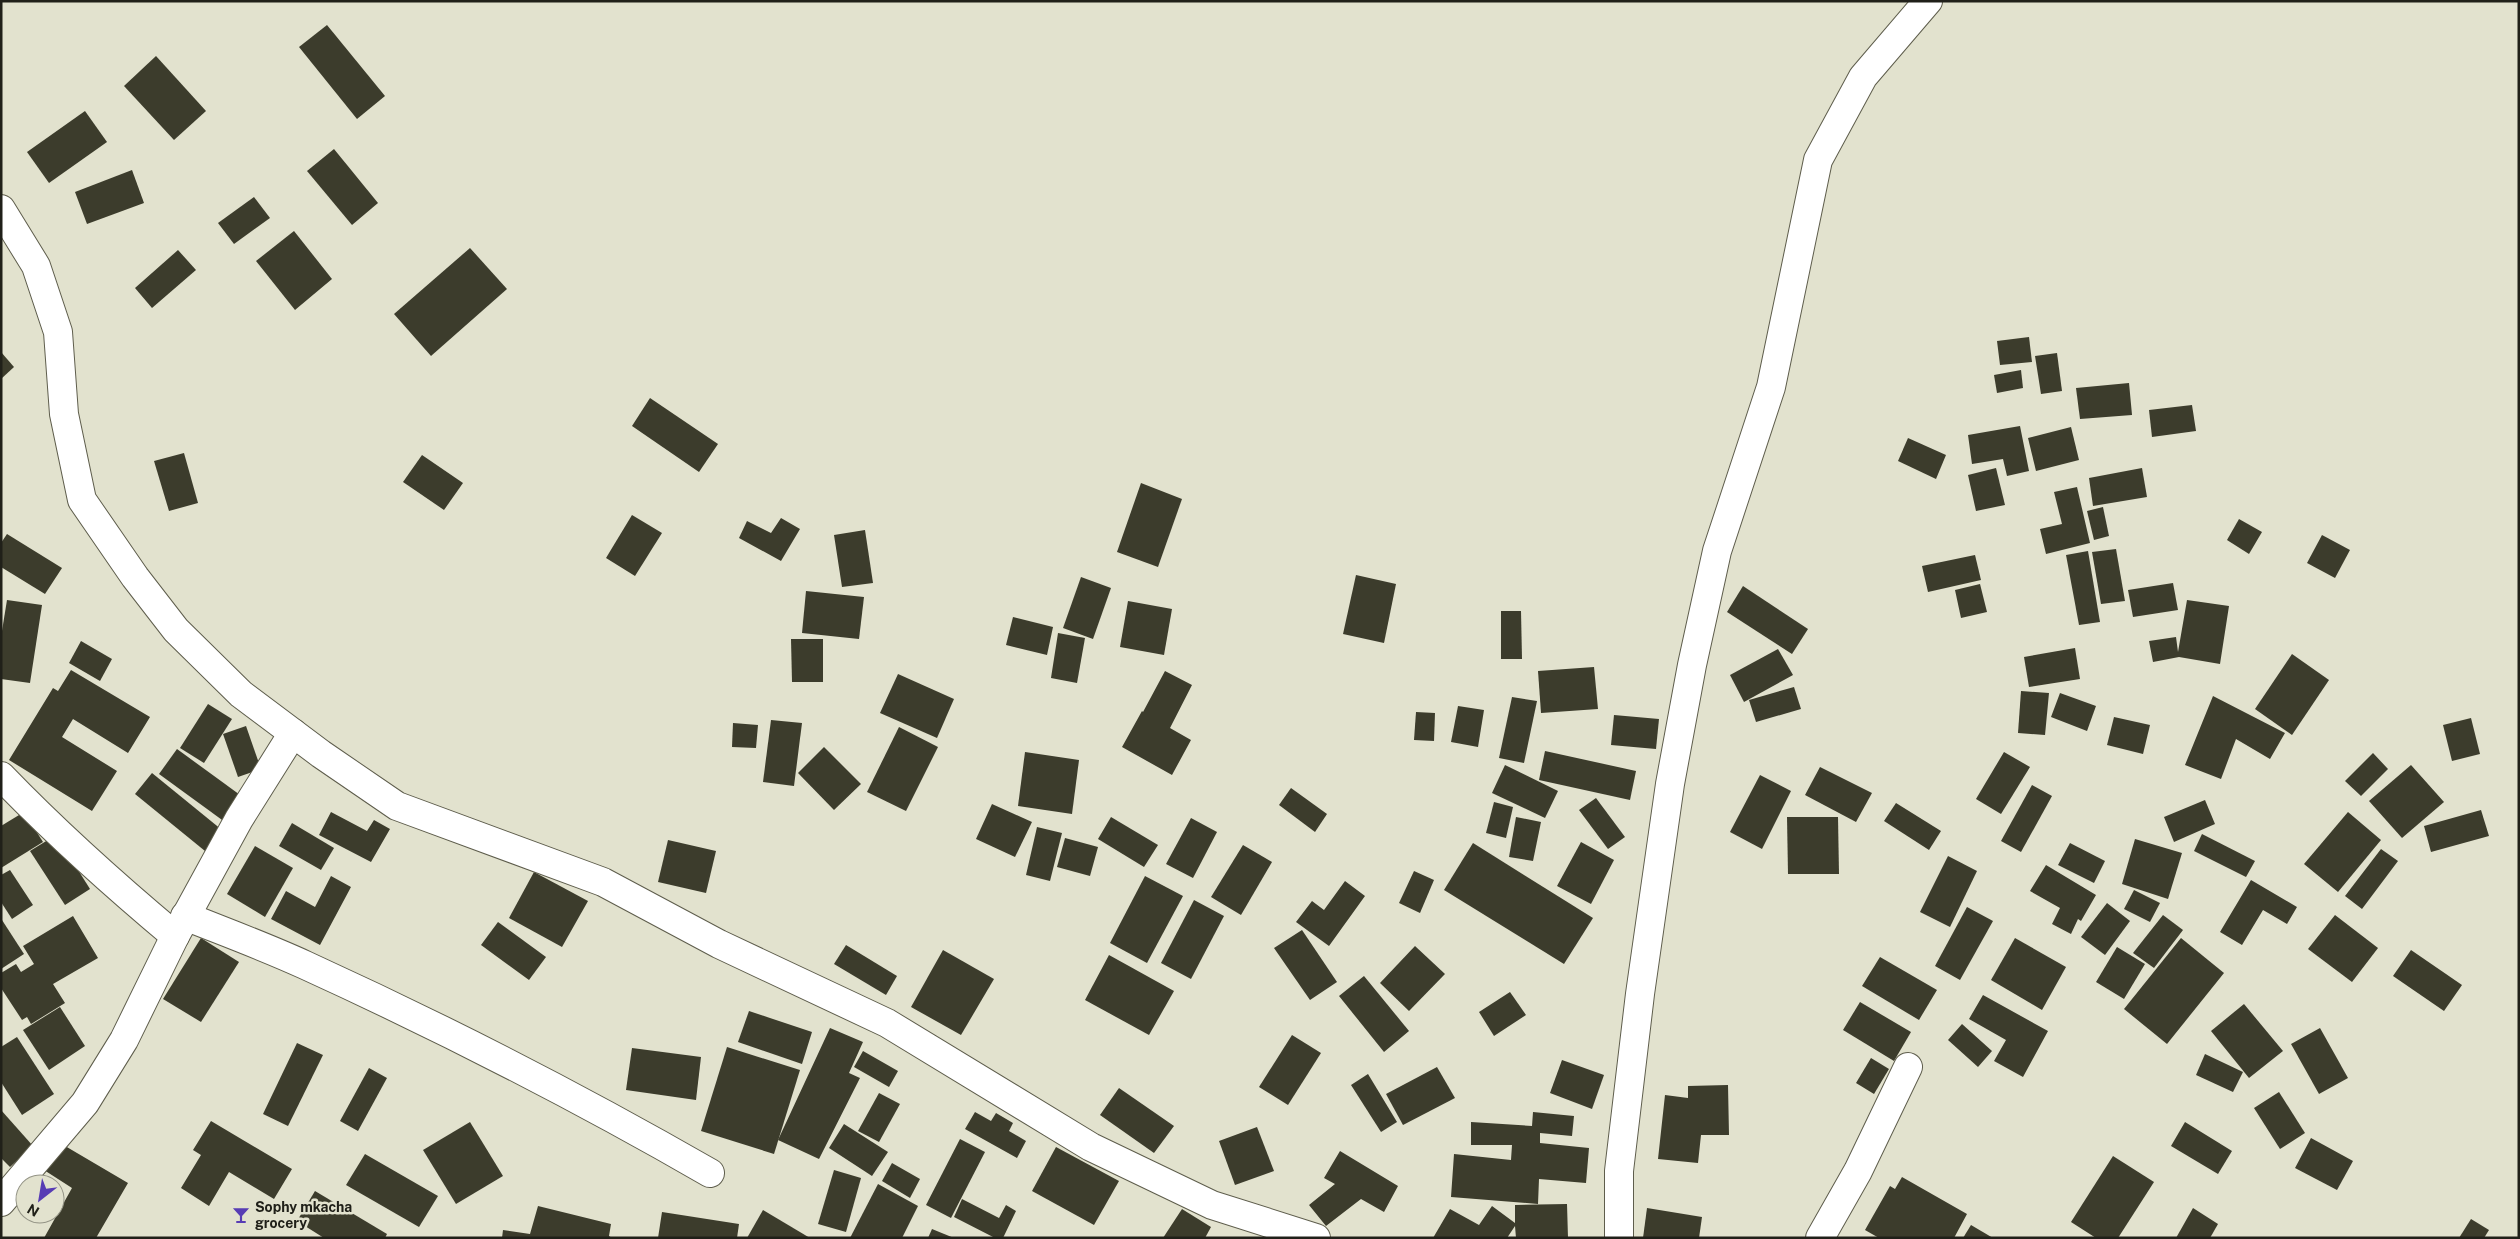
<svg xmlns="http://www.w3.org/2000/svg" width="2520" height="1239" font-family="'Public Sans',sans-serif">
<rect width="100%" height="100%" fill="#e2e2ce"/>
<g fill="#3c3c2c">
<path d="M 327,25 L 385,96 L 357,119 L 299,47 Z"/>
<path d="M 156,56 L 206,111 L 174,140 L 124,86 Z"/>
<path d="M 85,111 L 107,142 L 49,183 L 27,152 Z"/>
<path d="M 334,149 L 378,203 L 352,225 L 307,171 Z"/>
<path d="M 132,170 L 144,203 L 87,224 L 75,192 Z"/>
<path d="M 254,197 L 270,218 L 234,244 L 218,223 Z"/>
<path d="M 294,231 L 332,279 L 295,310 L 256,261 Z"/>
<path d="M 470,248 L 507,289 L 431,356 L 394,314 Z"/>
<path d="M 178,250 L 196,270 L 152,308 L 135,288 Z"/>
<path d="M 2029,337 L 2032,362 L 2000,365 L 1997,341 Z"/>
<path d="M 1,352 L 14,367 L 1,379 Z"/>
<path d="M 2057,353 L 2062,391 L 2041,394 L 2035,356 Z"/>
<path d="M 2021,370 L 2023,388 L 1997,393 L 1994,375 Z"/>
<path d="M 2129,383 L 2132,415 L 2080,419 L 2076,388 Z"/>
<path d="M 650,398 L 718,444 L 699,472 L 632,426 Z"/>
<path d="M 2192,405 L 2196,431 L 2152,437 L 2149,410 Z"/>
<path d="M 2020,426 L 2029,471 L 2007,476 L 2003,459 L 1972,464 L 1968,435 Z"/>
<path d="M 2071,427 L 2079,460 L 2036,471 L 2028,438 Z"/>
<path d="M 1908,438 L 1946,455 L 1936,479 L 1898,461 Z"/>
<path d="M 184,453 L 198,503 L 169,511 L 154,461 Z"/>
<path d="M 422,455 L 463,483 L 444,510 L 403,482 Z"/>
<path d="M 1996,468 L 2005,505 L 1976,511 L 1968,475 Z"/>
<path d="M 2142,468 L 2147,497 L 2093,506 L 2089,478 Z"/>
<path d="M 1141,483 L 1182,499 L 1158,567 L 1117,552 Z"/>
<path d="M 2077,487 L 2090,543 L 2046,554 L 2040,529 L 2062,524 L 2054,492 Z"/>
<path d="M 2103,507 L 2109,536 L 2094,540 L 2087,511 Z"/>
<path d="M 632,515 L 662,533 L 635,576 L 606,558 Z"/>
<path d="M 781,518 L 800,529 L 781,561 L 739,538 L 747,521 L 771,533 Z"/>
<path d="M 2239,519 L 2262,532 L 2249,554 L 2227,540 Z"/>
<path d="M 865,530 L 873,583 L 842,587 L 834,535 Z"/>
<path d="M 7,534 L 62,568 L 45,594 L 1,567 L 1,543 Z"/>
<path d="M 2322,535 L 2350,550 L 2335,578 L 2307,563 Z"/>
<path d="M 2116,549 L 2125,601 L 2101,604 L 2092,552 Z"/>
<path d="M 2088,551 L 2100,622 L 2079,625 L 2066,555 Z"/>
<path d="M 1975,555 L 1981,580 L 1928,592 L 1922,566 Z"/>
<path d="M 1356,575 L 1396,584 L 1384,643 L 1343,634 Z"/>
<path d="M 1081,577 L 1111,588 L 1093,639 L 1063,628 Z"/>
<path d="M 2173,583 L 2178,610 L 2133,617 L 2128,590 Z"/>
<path d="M 1980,584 L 1987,612 L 1961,618 L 1955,590 Z"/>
<path d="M 1743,586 L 1808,629 L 1792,654 L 1727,612 Z"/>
<path d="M 806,591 L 864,597 L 859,639 L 802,633 Z"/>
<path d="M 7,600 L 42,605 L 30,683 L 1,679 L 1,637 Z"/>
<path d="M 2187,600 L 2229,606 L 2220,664 L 2179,657 L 2153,662 L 2149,641 L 2176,637 L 2178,652 Z"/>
<path d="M 1128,601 L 1172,609 L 1164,655 L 1120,647 Z"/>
<path d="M 1501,611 L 1521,611 L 1522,659 L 1501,659 Z"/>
<path d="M 1013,617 L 1053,627 L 1047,655 L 1006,645 Z"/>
<path d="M 1058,633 L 1085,638 L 1077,683 L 1051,678 Z"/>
<path d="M 791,639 L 823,639 L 823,682 L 792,682 Z"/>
<path d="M 81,641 L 112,659 L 100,681 L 69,663 Z"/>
<path d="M 2075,648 L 2080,679 L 2029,687 L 2024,657 Z"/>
<path d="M 1778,649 L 1793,675 L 1744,702 L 1730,675 Z"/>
<path d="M 2292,654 L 2329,680 L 2292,735 L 2255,709 Z"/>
<path d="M 1594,667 L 1598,709 L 1541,713 L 1538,671 Z"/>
<path d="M 71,670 L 150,717 L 128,753 L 73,719 L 62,737 L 117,771 L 92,811 L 9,760 L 53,688 L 58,691 Z"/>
<path d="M 1165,671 L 1192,685 L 1170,728 L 1191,740 L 1172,775 L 1122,747 L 1142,711 L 1143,712 Z"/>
<path d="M 898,674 L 954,699 L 937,738 L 880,713 Z"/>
<path d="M 1794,687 L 1801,709 L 1756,722 L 1749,700 Z"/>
<path d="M 2021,691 L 2049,693 L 2045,735 L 2018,733 Z"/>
<path d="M 2060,693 L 2096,706 L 2087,731 L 2051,717 Z"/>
<path d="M 2213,696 L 2285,733 L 2270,759 L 2236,739 L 2221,779 L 2185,765 Z"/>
<path d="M 1512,697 L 1537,701 L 1524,763 L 1499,758 Z"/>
<path d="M 208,704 L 232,719 L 204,763 L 180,748 Z"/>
<path d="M 1458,706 L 1484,710 L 1478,747 L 1451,742 Z"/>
<path d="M 1416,712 L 1435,713 L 1434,741 L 1414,740 Z"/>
<path d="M 1614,715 L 1659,719 L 1656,749 L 1611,745 Z"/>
<path d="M 2114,717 L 2150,725 L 2143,754 L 2107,745 Z"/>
<path d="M 2471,718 L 2480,754 L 2452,761 L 2443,725 Z"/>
<path d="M 771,720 L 802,723 L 794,786 L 763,782 Z"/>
<path d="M 733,723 L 758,725 L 756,748 L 732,747 Z"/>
<path d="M 246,726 L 261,769 L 238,777 L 223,734 Z"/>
<path d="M 899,727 L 938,747 L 906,811 L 867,792 Z"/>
<path d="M 824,747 L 861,784 L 834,810 L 798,773 Z"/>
<path d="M 177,749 L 247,800 L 229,825 L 159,774 Z"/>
<path d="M 1545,751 L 1636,771 L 1630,800 L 1539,780 Z"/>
<path d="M 1025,752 L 1079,760 L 1072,814 L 1018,806 Z"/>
<path d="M 2004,752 L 2030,767 L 2001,814 L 1976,799 Z"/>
<path d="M 2373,753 L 2388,769 L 2361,796 L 2345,781 Z"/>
<path d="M 1505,765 L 1558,791 L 1545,818 L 1492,793 Z"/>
<path d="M 2411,765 L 2444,802 L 2402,838 L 2369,801 Z"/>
<path d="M 1820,767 L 1872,793 L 1856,822 L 1805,795 Z"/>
<path d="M 152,773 L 222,830 L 205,851 L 135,794 Z"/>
<path d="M 1760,775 L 1791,791 L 1762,849 L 1730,832 Z"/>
<path d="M 2032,785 L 2052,796 L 2021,852 L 2001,841 Z"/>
<path d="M 1291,788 L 1327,814 L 1315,832 L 1279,805 Z"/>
<path d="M 1596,798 L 1625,837 L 1608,849 L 1579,810 Z"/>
<path d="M 2205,800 L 2215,824 L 2174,842 L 2164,817 Z"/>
<path d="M 1494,802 L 1513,807 L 1506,838 L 1486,833 Z"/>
<path d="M 1896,803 L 1941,831 L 1929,850 L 1884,821 Z"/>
<path d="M 992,804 L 1032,822 L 1015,857 L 976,839 Z"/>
<path d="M 2481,810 L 2489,836 L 2431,852 L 2424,826 Z"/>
<path d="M 24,812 L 43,842 L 1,868 L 1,826 Z"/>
<path d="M 331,812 L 367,831 L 374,820 L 390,829 L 371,862 L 319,835 Z"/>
<path d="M 2348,812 L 2381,840 L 2338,892 L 2304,864 Z"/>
<path d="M 1111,817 L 1158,845 L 1144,867 L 1098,839 Z"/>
<path d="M 1516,817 L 1541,822 L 1533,861 L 1509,857 Z"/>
<path d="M 1787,817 L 1838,817 L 1839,874 L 1788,874 Z"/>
<path d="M 1191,818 L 1217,832 L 1193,878 L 1166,864 Z"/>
<path d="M 292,823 L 334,848 L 321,870 L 279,846 Z"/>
<path d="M 1037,827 L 1062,833 L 1050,881 L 1026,875 Z"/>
<path d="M 2202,834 L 2255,861 L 2246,877 L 2194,851 Z"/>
<path d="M 56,835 L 90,889 L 65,905 L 30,851 Z"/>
<path d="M 1065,838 L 1098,847 L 1090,876 L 1057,867 Z"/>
<path d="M 2135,839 L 2182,853 L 2168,899 L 2122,884 Z"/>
<path d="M 668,840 L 716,851 L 706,893 L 658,882 Z"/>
<path d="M 1581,842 L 1614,860 L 1591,904 L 1557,886 Z"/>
<path d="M 1473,843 L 1593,918 L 1564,964 L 1444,890 Z"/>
<path d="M 2070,843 L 2105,861 L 2094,883 L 2058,865 Z"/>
<path d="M 1243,845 L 1272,862 L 1241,915 L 1211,897 Z"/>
<path d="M 255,846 L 293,868 L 265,917 L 227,894 Z"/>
<path d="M 2381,849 L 2398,861 L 2362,909 L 2345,896 Z"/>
<path d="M 1948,856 L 1977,871 L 1950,927 L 1920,912 Z"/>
<path d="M 2046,865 L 2096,895 L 2081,921 L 2078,919 L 2071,934 L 2052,924 L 2060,908 L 2030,891 Z"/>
<path d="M 10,870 L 33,905 L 12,919 L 1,902 L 1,875 Z"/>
<path d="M 1414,871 L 1434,880 L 1420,913 L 1399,903 Z"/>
<path d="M 534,872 L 588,901 L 562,947 L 509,918 Z"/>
<path d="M 331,876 L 351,887 L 320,945 L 271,919 L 286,891 L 315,907 Z"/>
<path d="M 1145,876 L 1183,896 L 1147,963 L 1110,943 Z"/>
<path d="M 2251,880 L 2297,907 L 2287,924 L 2263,910 L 2242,945 L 2220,932 Z"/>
<path d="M 1345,881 L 1365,896 L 1329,946 L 1296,922 L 1312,901 L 1324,910 Z"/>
<path d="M 2134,890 L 2160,903 L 2150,922 L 2124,909 Z"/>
<path d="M 1194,900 L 1224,916 L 1191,979 L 1161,963 Z"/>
<path d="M 2107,903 L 2130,921 L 2105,955 L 2081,937 Z"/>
<path d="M 1967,907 L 1993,921 L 1960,980 L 1935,966 Z"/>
<path d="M 2163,915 L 2183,930 L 2154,968 L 2133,953 Z"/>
<path d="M 2335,915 L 2378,948 L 2352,982 L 2308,949 Z"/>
<path d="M 73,916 L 98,958 L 53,984 L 65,1003 L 31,1024 L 27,1017 L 22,1020 L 1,988 L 1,973 L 16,964 L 21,972 L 34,964 L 23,946 Z"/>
<path d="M 2,920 L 24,954 L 1,969 L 1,921 Z"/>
<path d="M 498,922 L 546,957 L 529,980 L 481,945 Z"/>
<path d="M 1302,930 L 1337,982 L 1310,1000 L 1274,948 Z"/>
<path d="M 201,938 L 239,962 L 201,1022 L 163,999 Z"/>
<path d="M 2015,938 L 2066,967 L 2042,1010 L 1991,980 Z"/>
<path d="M 2181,938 L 2224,973 L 2167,1044 L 2124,1009 Z"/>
<path d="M 846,945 L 897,976 L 886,995 L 834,964 Z"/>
<path d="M 1415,946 L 1445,974 L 1409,1011 L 1380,983 Z"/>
<path d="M 2117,947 L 2145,964 L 2124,999 L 2096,982 Z"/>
<path d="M 943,950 L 994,979 L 961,1035 L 911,1007 Z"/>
<path d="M 2411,950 L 2462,985 L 2444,1011 L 2393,976 Z"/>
<path d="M 1109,955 L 1174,991 L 1149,1035 L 1085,1000 Z"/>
<path d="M 1880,957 L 1937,990 L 1919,1020 L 1862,986 Z"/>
<path d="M 1364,976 L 1409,1031 L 1384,1052 L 1339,996 Z"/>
<path d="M 1510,992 L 1526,1015 L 1494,1036 L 1479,1012 Z"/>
<path d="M 1983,995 L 2048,1031 L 2023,1077 L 1994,1061 L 2006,1040 L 1969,1019 Z"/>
<path d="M 1860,1002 L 1911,1032 L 1894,1061 L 1843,1030 Z"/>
<path d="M 2244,1004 L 2283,1051 L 2249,1078 L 2211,1031 Z"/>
<path d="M 60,1007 L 85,1046 L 49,1070 L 23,1030 Z"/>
<path d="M 749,1011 L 812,1032 L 802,1064 L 738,1042 Z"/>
<path d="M 1962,1024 L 1992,1051 L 1978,1067 L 1948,1040 Z"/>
<path d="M 830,1028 L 863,1042 L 849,1073 L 860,1078 L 819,1159 L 778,1140 Z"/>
<path d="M 2320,1028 L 2348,1078 L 2319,1094 L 2291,1044 Z"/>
<path d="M 1292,1035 L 1321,1053 L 1288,1105 L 1259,1087 Z"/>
<path d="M 17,1037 L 54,1094 L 22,1115 L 1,1082 L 1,1047 Z"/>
<path d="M 297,1043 L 323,1055 L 288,1126 L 263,1114 Z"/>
<path d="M 727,1047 L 800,1070 L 774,1154 L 701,1131 Z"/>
<path d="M 632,1048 L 701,1057 L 696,1100 L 626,1090 Z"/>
<path d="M 863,1051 L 898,1071 L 889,1087 L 854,1067 Z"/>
<path d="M 2205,1054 L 2243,1072 L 2233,1092 L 2196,1075 Z"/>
<path d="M 1871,1058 L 1889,1069 L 1874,1094 L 1856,1083 Z"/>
<path d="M 1562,1060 L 1604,1075 L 1592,1109 L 1550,1093 Z"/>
<path d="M 1437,1067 L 1455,1098 L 1403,1125 L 1386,1094 Z"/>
<path d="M 369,1068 L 387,1078 L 358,1131 L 340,1121 Z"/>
<path d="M 1368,1074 L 1397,1122 L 1381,1132 L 1351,1085 Z"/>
<path d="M 1728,1085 L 1729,1135 L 1701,1135 L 1698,1163 L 1658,1159 L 1665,1095 L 1688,1098 L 1688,1086 Z"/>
<path d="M 1119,1088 L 1174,1126 L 1154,1153 L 1100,1115 Z"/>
<path d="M 2279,1092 L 2305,1133 L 2280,1149 L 2254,1108 Z"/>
<path d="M 879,1093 L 900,1104 L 879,1142 L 858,1131 Z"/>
<path d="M 1,1110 L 33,1146 L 10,1167 L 1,1158 Z"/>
<path d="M 975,1112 L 991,1121 L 996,1113 L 1013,1123 L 1009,1131 L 1026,1141 L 1017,1158 L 965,1129 Z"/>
<path d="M 1533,1112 L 1574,1116 L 1572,1136 L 1540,1133 L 1540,1143 L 1589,1148 L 1586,1183 L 1539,1179 L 1538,1204 L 1451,1197 L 1454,1154 L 1511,1160 L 1512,1145 L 1471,1145 L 1471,1122 L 1532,1126 Z"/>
<path d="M 211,1121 L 292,1169 L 274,1199 L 229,1172 L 209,1206 L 181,1188 L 201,1155 L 193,1150 Z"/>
<path d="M 470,1122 L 503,1176 L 456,1204 L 423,1150 Z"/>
<path d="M 2185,1122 L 2232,1151 L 2218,1174 L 2171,1146 Z"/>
<path d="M 844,1124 L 888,1152 L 872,1176 L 829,1148 Z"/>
<path d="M 1257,1127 L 1274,1171 L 1235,1185 L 1219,1141 Z"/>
<path d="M 2311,1138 L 2353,1161 L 2337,1190 L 2295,1168 Z"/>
<path d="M 960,1139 L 985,1152 L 951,1218 L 926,1205 Z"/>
<path d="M 60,1143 L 128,1183 L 96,1238 L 44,1238 L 72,1188 L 44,1170 Z"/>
<path d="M 1056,1147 L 1119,1181 L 1094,1225 L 1032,1191 Z"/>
<path d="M 1340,1151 L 1398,1186 L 1384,1212 L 1361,1199 L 1326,1226 L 1309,1205 L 1335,1184 L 1324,1178 Z"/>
<path d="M 365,1154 L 438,1196 L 419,1227 L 346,1185 Z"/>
<path d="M 2113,1156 L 2154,1182 L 2118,1238 L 2096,1238 L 2071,1222 Z"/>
<path d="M 892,1163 L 920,1179 L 910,1198 L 882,1181 Z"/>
<path d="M 834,1170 L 861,1178 L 846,1232 L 818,1224 Z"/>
<path d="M 1902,1177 L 1967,1214 L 1954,1238 L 1879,1238 L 1865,1230 L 1890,1186 L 1895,1189 Z"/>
<path d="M 878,1184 L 918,1206 L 902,1238 L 850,1238 Z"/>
<path d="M 315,1191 L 387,1234 L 385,1238 L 324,1238 L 297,1221 Z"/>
<path d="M 962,1199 L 999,1218 L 1006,1205 L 1016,1211 L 1003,1238 L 995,1238 L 954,1217 Z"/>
<path d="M 1567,1204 L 1568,1238 L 1516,1238 L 1515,1226 L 1507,1238 L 1433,1238 L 1450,1209 L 1479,1225 L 1492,1206 L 1515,1223 L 1515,1205 Z"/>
<path d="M 538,1206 L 611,1224 L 609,1236 L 612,1238 L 502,1238 L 503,1230 L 530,1234 Z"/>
<path d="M 1647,1208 L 1702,1217 L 1699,1238 L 1643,1238 Z"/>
<path d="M 2193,1208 L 2218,1224 L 2210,1238 L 2176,1238 Z"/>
<path d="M 1182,1209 L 1211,1227 L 1205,1238 L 1163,1238 Z"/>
<path d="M 763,1210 L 810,1238 L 747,1238 Z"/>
<path d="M 662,1212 L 739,1224 L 737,1238 L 658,1238 Z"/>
<path d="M 2471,1219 L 2489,1230 L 2484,1238 L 2459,1238 Z"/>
<path d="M 1971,1225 L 1993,1238 L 1963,1238 Z"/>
<path d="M 932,1229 L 954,1238 L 928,1238 Z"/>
</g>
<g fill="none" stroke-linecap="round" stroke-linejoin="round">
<g stroke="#5e5d4c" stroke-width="30">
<g id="minor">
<path d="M 1,209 L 36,266 L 58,332 L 64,414 L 82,500 L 135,577 L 176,630 L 241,694 L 321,754 L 397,806 L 603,882 L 719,944 L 887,1023 L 1091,1147 L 1212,1205 L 1316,1238"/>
<path d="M 1,776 C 56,833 114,885 175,936"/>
<path d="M 185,916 C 225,932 266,947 305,965 C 443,1028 578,1097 710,1173"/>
<path d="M 1,1202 L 85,1103 L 124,1040 L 175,936 L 239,819 L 293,733"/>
<path d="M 1619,1238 L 1619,1171 L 1640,994 L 1670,784 L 1692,665 L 1717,551 L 1771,387 L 1818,160 L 1863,77 L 1928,1"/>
<path d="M 1820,1238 L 1858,1171 L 1908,1067"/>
</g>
</g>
<use href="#minor" stroke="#fff" stroke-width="28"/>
</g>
<defs>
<g id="bar-bare" transform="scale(1.35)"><path d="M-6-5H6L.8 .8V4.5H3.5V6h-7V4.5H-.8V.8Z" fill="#573cb4" stroke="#e2e2ce" stroke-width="2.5" paint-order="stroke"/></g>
</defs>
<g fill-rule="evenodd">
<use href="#bar-bare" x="241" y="1215"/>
</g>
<g text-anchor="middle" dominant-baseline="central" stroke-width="5" stroke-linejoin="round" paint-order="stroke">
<g font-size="14" font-weight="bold" fill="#202019" stroke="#e2e2ce" text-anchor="start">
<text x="255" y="1207">Sophy mkacha<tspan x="255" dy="16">grocery</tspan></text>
</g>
</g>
<rect width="2520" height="1239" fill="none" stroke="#202019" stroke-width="5"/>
<g transform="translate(40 1199) rotate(211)"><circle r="24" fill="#e2e2ce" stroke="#949486"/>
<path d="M0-4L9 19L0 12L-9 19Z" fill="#573cb4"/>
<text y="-8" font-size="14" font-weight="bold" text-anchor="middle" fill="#202019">N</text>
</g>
</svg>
